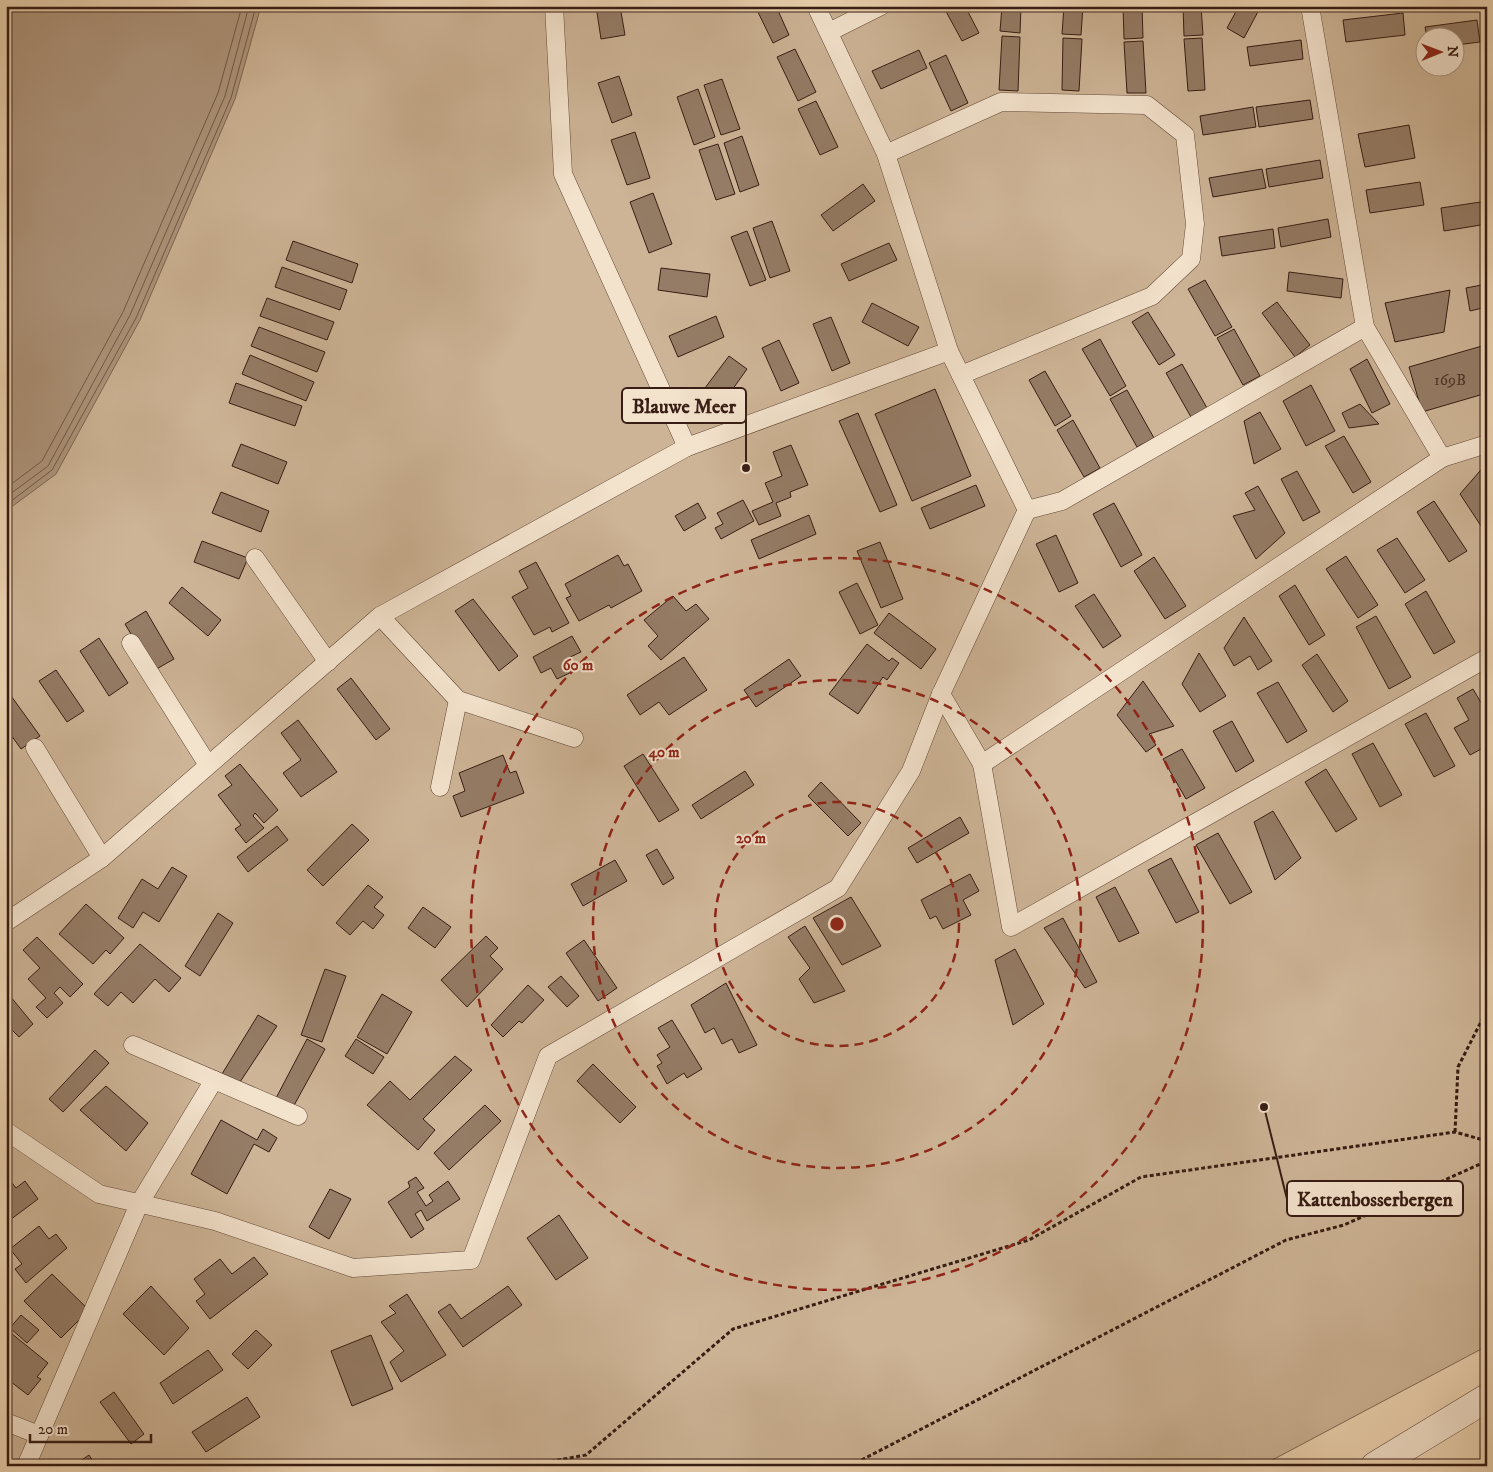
<svg xmlns="http://www.w3.org/2000/svg" width="1493" height="1472" font-family="'IM FELL DW Pica',serif">
<rect width="100%" height="100%" fill="#ecd3b1"/>
<filter id="stains"><feTurbulence type="fractalNoise" baseFrequency=".004" numOctaves="4"/><feColorMatrix values="0 0 0 0 .2 0 0 0 0 .09 0 0 0 0 .02 0 0 0 .5 -.17"/></filter>
<radialGradient id="worn" r=".72"><stop offset=".6" stop-color="#630" stop-opacity="0"/><stop offset="1" stop-color="#630" stop-opacity=".3"/></radialGradient>
<path fill="#cdb496" stroke="#826855" fill-rule="evenodd" d="M 6,6 L 1487,6 L 1487,1346 L 1261,1466 L 6,1466 ZM 1426,38 L 1456,38 L 1456,68 L 1426,68 Z"/>
<path fill="#ae957c" stroke="#7e6552" d="M 6,6 L 261,6 L 235,99 L 140,320 L 56,474 L 6,511 Z"/>
<g fill="none" stroke-linecap="round" stroke-linejoin="round">
<g stroke="#725948" stroke-width="1">
<path d="M 6,488 L 42,461 L 123,312 L 218,93 L 242,6"/>
<path d="M 6,497 L 48,466 L 130,315 L 225,96 L 249,6"/>
<path d="M 6,505 L 52,470 L 136,318 L 231,98 L 256,6"/>
</g>
</g>
<g fill="#957c66" stroke="#371d14">
<path d="M 596,6 L 620,6 L 625,35 L 601,39 Z"/>
<path d="M 755,6 L 776,6 L 789,35 L 773,43 Z"/>
<path d="M 943,6 L 965,6 L 979,33 L 962,41 Z"/>
<path d="M 1002,6 L 1021,6 L 1020,33 L 1000,31 Z"/>
<path d="M 1064,6 L 1083,6 L 1081,35 L 1062,34 Z"/>
<path d="M 1123,6 L 1142,6 L 1143,38 L 1124,39 Z"/>
<path d="M 1183,6 L 1201,6 L 1203,35 L 1184,36 Z"/>
<path d="M 1239,6 L 1261,6 L 1244,38 L 1227,28 Z"/>
<path d="M 1403,13 L 1405,35 L 1346,42 L 1343,20 Z"/>
<path d="M 1477,20 L 1480,42 L 1456,45 L 1456,38 L 1427,38 L 1425,27 Z"/>
<path d="M 1002,36 L 1020,37 L 1018,91 L 999,90 Z"/>
<path d="M 1063,38 L 1082,39 L 1079,91 L 1062,90 Z"/>
<path d="M 1202,38 L 1205,90 L 1188,91 L 1184,39 Z"/>
<path d="M 1301,40 L 1303,59 L 1250,66 L 1247,47 Z"/>
<path d="M 1143,41 L 1146,93 L 1127,93 L 1124,42 Z"/>
<path d="M 795,49 L 816,92 L 798,101 L 777,57 Z"/>
<path d="M 919,50 L 927,68 L 881,89 L 872,71 Z"/>
<path d="M 946,55 L 968,103 L 951,111 L 929,63 Z"/>
<path d="M 619,76 L 632,115 L 612,123 L 598,83 Z"/>
<path d="M 722,79 L 740,129 L 721,135 L 704,85 Z"/>
<path d="M 698,89 L 715,137 L 694,145 L 677,97 Z"/>
<path d="M 1310,100 L 1313,119 L 1259,127 L 1256,107 Z"/>
<path d="M 816,101 L 838,147 L 820,155 L 798,109 Z"/>
<path d="M 1253,107 L 1256,127 L 1203,135 L 1200,116 Z"/>
<path d="M 1409,125 L 1415,158 L 1365,167 L 1358,134 Z"/>
<path d="M 635,132 L 650,178 L 627,185 L 611,140 Z"/>
<path d="M 742,136 L 759,185 L 740,192 L 724,143 Z"/>
<path d="M 718,144 L 735,194 L 716,200 L 699,150 Z"/>
<path d="M 1320,160 L 1323,178 L 1269,187 L 1266,169 Z"/>
<path d="M 1262,169 L 1266,188 L 1213,197 L 1209,178 Z"/>
<path d="M 1420,182 L 1424,205 L 1370,213 L 1366,190 Z"/>
<path d="M 863,184 L 875,201 L 833,231 L 821,215 Z"/>
<path d="M 653,193 L 672,244 L 649,253 L 630,202 Z"/>
<path d="M 1487,201 L 1487,224 L 1444,231 L 1441,208 Z"/>
<path d="M 1328,219 L 1331,237 L 1281,247 L 1278,228 Z"/>
<path d="M 772,221 L 790,271 L 770,278 L 753,228 Z"/>
<path d="M 1273,229 L 1275,248 L 1222,256 L 1219,237 Z"/>
<path d="M 747,231 L 766,280 L 750,286 L 731,237 Z"/>
<path d="M 293,241 L 358,264 L 352,283 L 286,260 Z"/>
<path d="M 889,243 L 897,260 L 849,281 L 841,264 Z"/>
<path d="M 282,267 L 347,290 L 340,310 L 275,287 Z"/>
<path d="M 661,268 L 710,274 L 707,297 L 658,290 Z"/>
<path d="M 1289,272 L 1343,279 L 1341,298 L 1287,291 Z"/>
<path d="M 1205,280 L 1232,327 L 1215,336 L 1188,289 Z"/>
<path d="M 1487,284 L 1487,307 L 1470,311 L 1466,288 Z"/>
<path d="M 1450,290 L 1444,332 L 1395,342 L 1385,303 Z"/>
<path d="M 267,298 L 334,322 L 327,340 L 260,316 Z"/>
<path d="M 1277,302 L 1310,345 L 1295,357 L 1262,313 Z"/>
<path d="M 872,303 L 919,327 L 908,346 L 862,322 Z"/>
<path d="M 1148,312 L 1175,355 L 1159,365 L 1132,322 Z"/>
<path d="M 716,316 L 724,337 L 678,357 L 669,336 Z"/>
<path d="M 831,317 L 850,363 L 832,371 L 813,324 Z"/>
<path d="M 259,327 L 325,352 L 317,372 L 251,346 Z"/>
<path d="M 1234,329 L 1260,376 L 1243,385 L 1217,338 Z"/>
<path d="M 1100,339 L 1126,386 L 1110,396 L 1082,349 Z"/>
<path d="M 779,340 L 799,383 L 781,391 L 762,348 Z"/>
<path d="M 1482,346 L 1487,364 L 1487,393 L 1422,412 L 1409,367 Z"/>
<path d="M 250,355 L 314,382 L 306,401 L 242,374 Z"/>
<path d="M 729,356 L 747,369 L 715,414 L 696,400 Z"/>
<path d="M 1367,359 L 1390,404 L 1372,413 L 1350,369 Z"/>
<path d="M 1182,364 L 1207,408 L 1191,417 L 1166,373 Z"/>
<path d="M 1045,371 L 1071,416 L 1055,426 L 1029,380 Z"/>
<path d="M 236,383 L 302,406 L 295,426 L 229,403 Z"/>
<path d="M 1311,385 L 1335,431 L 1306,446 L 1283,401 Z"/>
<path d="M 935,389 L 971,476 L 912,501 L 875,414 Z"/>
<path d="M 1127,390 L 1154,438 L 1137,447 L 1110,399 Z"/>
<path d="M 1360,404 L 1379,424 L 1349,428 L 1342,413 Z"/>
<path d="M 1260,412 L 1281,449 L 1254,464 L 1244,421 Z"/>
<path d="M 858,413 L 897,505 L 880,512 L 839,421 Z"/>
<path d="M 1073,420 L 1100,468 L 1084,477 L 1057,430 Z"/>
<path d="M 1344,436 L 1371,482 L 1353,493 L 1325,446 Z"/>
<path d="M 241,444 L 287,462 L 278,484 L 232,466 Z"/>
<path d="M 791,445 L 808,485 L 790,492 L 791,497 L 776,503 L 781,516 L 759,525 L 752,511 L 773,502 L 765,483 L 782,476 L 773,452 Z"/>
<path d="M 1486,464 L 1487,464 L 1487,535 L 1460,494 Z"/>
<path d="M 1297,471 L 1320,512 L 1303,521 L 1281,479 Z"/>
<path d="M 976,485 L 985,506 L 930,529 L 921,508 Z"/>
<path d="M 1258,486 L 1285,533 L 1256,559 L 1233,516 L 1255,510 L 1245,493 Z"/>
<path d="M 221,492 L 269,511 L 261,532 L 212,513 Z"/>
<path d="M 743,500 L 754,521 L 721,539 L 715,528 L 723,524 L 717,513 Z"/>
<path d="M 1434,501 L 1467,551 L 1449,562 L 1417,512 Z"/>
<path d="M 698,503 L 706,518 L 684,531 L 675,516 Z"/>
<path d="M 1114,503 L 1142,555 L 1121,567 L 1093,514 Z"/>
<path d="M 809,515 L 816,534 L 759,559 L 751,540 Z"/>
<path d="M 1056,535 L 1078,583 L 1059,592 L 1036,544 Z"/>
<path d="M 1397,538 L 1425,580 L 1405,593 L 1377,550 Z"/>
<path d="M 202,541 L 248,558 L 239,579 L 194,562 Z"/>
<path d="M 880,542 L 903,599 L 881,608 L 857,551 Z"/>
<path d="M 618,555 L 624,566 L 628,564 L 642,591 L 611,608 L 609,605 L 579,621 L 566,598 L 571,596 L 565,584 Z"/>
<path d="M 1346,556 L 1378,605 L 1358,618 L 1326,569 Z"/>
<path d="M 1154,557 L 1186,606 L 1165,619 L 1134,571 Z"/>
<path d="M 536,562 L 569,623 L 552,632 L 550,627 L 534,635 L 512,597 L 528,588 L 519,571 Z"/>
<path d="M 857,583 L 878,625 L 860,634 L 839,592 Z"/>
<path d="M 1295,585 L 1325,635 L 1309,645 L 1279,596 Z"/>
<path d="M 182,587 L 221,620 L 208,636 L 169,603 Z"/>
<path d="M 1426,591 L 1455,642 L 1434,654 L 1405,604 Z"/>
<path d="M 1094,594 L 1121,636 L 1103,648 L 1075,606 Z"/>
<path d="M 673,596 L 686,611 L 696,604 L 709,619 L 661,660 L 648,646 L 658,636 L 644,620 Z"/>
<path d="M 473,599 L 518,656 L 499,671 L 455,611 Z"/>
<path d="M 146,611 L 174,659 L 153,671 L 125,624 Z"/>
<path d="M 889,613 L 936,649 L 921,669 L 874,633 Z"/>
<path d="M 1376,616 L 1411,677 L 1389,689 L 1356,627 Z"/>
<path d="M 1244,617 L 1272,661 L 1258,670 L 1250,656 L 1234,666 L 1224,648 Z"/>
<path d="M 572,636 L 581,652 L 568,658 L 574,671 L 557,679 L 551,668 L 541,673 L 533,657 Z"/>
<path d="M 99,638 L 128,683 L 109,696 L 80,651 Z"/>
<path d="M 867,644 L 889,661 L 892,658 L 899,663 L 887,680 L 883,677 L 858,714 L 829,694 Z"/>
<path d="M 1199,653 L 1226,696 L 1200,712 L 1182,684 Z"/>
<path d="M 1317,654 L 1348,701 L 1333,712 L 1302,665 Z"/>
<path d="M 684,657 L 707,690 L 669,715 L 659,702 L 640,715 L 627,695 Z"/>
<path d="M 789,659 L 801,676 L 756,707 L 744,690 Z"/>
<path d="M 56,670 L 84,711 L 67,722 L 39,681 Z"/>
<path d="M 351,678 L 390,729 L 376,740 L 337,689 Z"/>
<path d="M 1143,681 L 1174,726 L 1149,734 L 1156,745 L 1146,752 L 1117,715 Z"/>
<path d="M 1278,682 L 1307,731 L 1287,743 L 1257,693 Z"/>
<path d="M 1473,689 L 1487,713 L 1487,751 L 1485,747 L 1470,755 L 1454,728 L 1469,720 L 1457,698 Z"/>
<path d="M 9,693 L 40,736 L 21,749 L 6,728 L 6,695 Z"/>
<path d="M 1426,713 L 1455,766 L 1434,777 L 1405,724 Z"/>
<path d="M 298,720 L 337,772 L 301,797 L 283,773 L 301,760 L 281,733 Z"/>
<path d="M 1232,721 L 1254,761 L 1236,772 L 1213,731 Z"/>
<path d="M 1373,743 L 1402,795 L 1380,807 L 1352,754 Z"/>
<path d="M 1182,749 L 1205,788 L 1186,799 L 1163,759 Z"/>
<path d="M 643,754 L 679,810 L 659,822 L 624,766 Z"/>
<path d="M 503,755 L 510,773 L 516,771 L 524,793 L 461,817 L 453,796 L 465,791 L 459,773 Z"/>
<path d="M 240,764 L 278,810 L 264,823 L 255,813 L 253,816 L 264,828 L 246,843 L 235,829 L 241,825 L 218,795 L 232,785 L 225,776 Z"/>
<path d="M 1326,769 L 1357,819 L 1336,832 L 1305,782 Z"/>
<path d="M 745,771 L 754,785 L 701,819 L 692,805 Z"/>
<path d="M 821,782 L 861,823 L 848,836 L 808,796 Z"/>
<path d="M 1273,811 L 1301,858 L 1275,880 L 1254,822 Z"/>
<path d="M 960,817 L 969,833 L 917,863 L 908,848 Z"/>
<path d="M 352,824 L 369,840 L 323,886 L 307,870 Z"/>
<path d="M 277,826 L 288,840 L 248,872 L 237,857 Z"/>
<path d="M 1218,833 L 1252,892 L 1230,904 L 1196,845 Z"/>
<path d="M 657,849 L 674,878 L 663,885 L 646,855 Z"/>
<path d="M 1171,858 L 1199,912 L 1176,923 L 1148,870 Z"/>
<path d="M 615,860 L 627,881 L 583,906 L 571,884 Z"/>
<path d="M 172,867 L 187,876 L 159,922 L 143,912 L 133,928 L 118,918 L 142,879 L 158,889 Z"/>
<path d="M 970,874 L 979,891 L 963,900 L 971,915 L 943,929 L 936,916 L 930,919 L 921,900 Z"/>
<path d="M 368,885 L 383,897 L 374,907 L 384,915 L 373,929 L 363,921 L 350,935 L 336,923 Z"/>
<path d="M 1115,887 L 1139,933 L 1119,942 L 1096,897 Z"/>
<path d="M 851,897 L 881,946 L 842,965 L 813,918 Z"/>
<path d="M 86,904 L 124,938 L 110,954 L 106,950 L 93,964 L 59,934 Z"/>
<path d="M 423,907 L 451,927 L 435,948 L 408,928 Z"/>
<path d="M 218,913 L 233,923 L 200,976 L 185,966 Z"/>
<path d="M 1063,918 L 1097,982 L 1085,988 L 1044,928 Z"/>
<path d="M 805,926 L 845,991 L 814,1003 L 799,979 L 810,968 L 788,937 Z"/>
<path d="M 486,936 L 498,948 L 490,956 L 503,969 L 467,1007 L 441,980 Z"/>
<path d="M 37,937 L 83,984 L 70,997 L 60,987 L 54,993 L 63,1003 L 47,1018 L 36,1007 L 46,998 L 28,979 L 40,968 L 23,950 Z"/>
<path d="M 584,940 L 617,988 L 598,1001 L 566,953 Z"/>
<path d="M 140,944 L 181,978 L 169,992 L 155,979 L 133,1003 L 121,992 L 108,1006 L 94,994 Z"/>
<path d="M 1015,949 L 1044,1004 L 1013,1025 L 995,960 Z"/>
<path d="M 325,969 L 346,976 L 322,1042 L 301,1035 Z"/>
<path d="M 561,976 L 579,996 L 567,1007 L 548,987 Z"/>
<path d="M 726,983 L 757,1045 L 739,1053 L 732,1039 L 722,1044 L 714,1028 L 705,1033 L 691,1005 Z"/>
<path d="M 528,985 L 544,1000 L 522,1023 L 519,1021 L 503,1037 L 491,1025 Z"/>
<path d="M 6,991 L 33,1024 L 19,1037 L 6,1024 Z"/>
<path d="M 382,994 L 412,1012 L 387,1054 L 357,1037 Z"/>
<path d="M 258,1015 L 277,1026 L 238,1085 L 222,1074 Z"/>
<path d="M 672,1020 L 702,1069 L 687,1078 L 684,1073 L 667,1084 L 657,1066 L 662,1063 L 657,1055 L 670,1047 L 658,1028 Z"/>
<path d="M 307,1039 L 325,1049 L 292,1109 L 275,1100 Z"/>
<path d="M 356,1039 L 384,1057 L 373,1074 L 345,1056 Z"/>
<path d="M 95,1050 L 109,1063 L 63,1112 L 49,1099 Z"/>
<path d="M 455,1056 L 472,1070 L 423,1119 L 435,1130 L 418,1150 L 367,1105 L 390,1081 L 410,1100 Z"/>
<path d="M 593,1064 L 636,1107 L 620,1123 L 577,1081 Z"/>
<path d="M 106,1086 L 148,1123 L 126,1151 L 80,1110 Z"/>
<path d="M 485,1105 L 501,1121 L 449,1170 L 434,1153 Z"/>
<path d="M 221,1120 L 257,1140 L 263,1129 L 277,1138 L 269,1152 L 254,1144 L 227,1194 L 191,1174 Z"/>
<path d="M 6,1175 L 16,1188 L 25,1181 L 38,1199 L 6,1223 Z"/>
<path d="M 416,1177 L 424,1188 L 417,1192 L 426,1206 L 433,1201 L 429,1195 L 448,1181 L 460,1199 L 427,1221 L 421,1210 L 415,1214 L 424,1229 L 411,1238 L 388,1202 L 410,1187 L 408,1182 Z"/>
<path d="M 330,1189 L 351,1199 L 329,1239 L 309,1227 Z"/>
<path d="M 559,1215 L 588,1258 L 556,1280 L 527,1238 Z"/>
<path d="M 39,1226 L 49,1239 L 56,1234 L 67,1248 L 26,1283 L 15,1269 L 22,1264 L 10,1249 Z"/>
<path d="M 254,1257 L 268,1274 L 210,1319 L 196,1301 L 205,1294 L 194,1279 L 220,1259 L 232,1274 Z"/>
<path d="M 52,1274 L 89,1310 L 61,1338 L 24,1301 Z"/>
<path d="M 151,1286 L 189,1328 L 164,1355 L 123,1314 Z"/>
<path d="M 508,1286 L 522,1305 L 463,1347 L 438,1312 L 450,1304 L 461,1319 Z"/>
<path d="M 407,1294 L 446,1355 L 401,1382 L 390,1362 L 404,1351 L 381,1322 L 396,1313 L 389,1306 Z"/>
<path d="M 21,1315 L 39,1330 L 27,1343 L 10,1328 Z"/>
<path d="M 6,1329 L 48,1363 L 37,1377 L 41,1379 L 28,1395 L 6,1378 Z"/>
<path d="M 256,1330 L 272,1345 L 248,1369 L 232,1354 Z"/>
<path d="M 371,1335 L 393,1389 L 352,1406 L 331,1351 Z"/>
<path d="M 208,1350 L 223,1370 L 173,1404 L 160,1383 Z"/>
<path d="M 114,1392 L 144,1434 L 131,1444 L 100,1402 Z"/>
<path d="M 247,1397 L 260,1417 L 206,1452 L 192,1432 Z"/>
<path d="M 89,1455 L 96,1466 L 73,1466 Z"/>
</g>
<g fill="none" stroke-linecap="round" stroke-linejoin="round">
<g stroke="#644a3b" stroke-width="19">
<g id="lane">
<path d="M 554,6 L 563,174 L 687,447"/>
<path d="M 816,6 L 886,154 L 949,351 L 1027,510"/>
<path d="M 829,32 L 881,6"/>
<path d="M 886,154 L 1001,102 L 1147,105 L 1185,135 L 1195,224 L 1191,259 L 1152,296 L 961,375"/>
<path d="M 1365,327 L 1442,458"/>
<path d="M 1027,510 L 1062,501 L 1365,327 L 1310,6"/>
<path d="M 255,558 L 328,662"/>
<path d="M 380,616 L 458,700 L 574,738"/>
<path d="M 131,643 L 208,765"/>
<path d="M 941,694 L 982,764 L 1442,458 L 1487,444"/>
<path d="M 35,748 L 102,858"/>
<path d="M 982,764 L 1011,927 L 1487,658"/>
<path d="M 440,787 L 458,700"/>
<path d="M 6,922 L 102,858 L 380,616 L 687,447 L 949,351"/>
<path d="M 133,1045 L 298,1116"/>
<path d="M 6,1131 L 99,1194 L 215,1221 L 353,1268 L 471,1260 L 548,1056 L 838,888 L 911,771 L 941,694 L 1027,510"/>
<path d="M 6,1422 L 39,1435"/>
<path d="M 26,1466 L 139,1204 L 214,1080"/>
</g>
</g>
<g stroke="#644a3b" stroke-width="29">
<path id="street" d="M 1375,1466 L 1487,1398"/>
</g>
<g stroke="#371d14" stroke-width="3" stroke-dasharray="4 2.5" stroke-linecap="butt">
<path d="M 1455,1132 L 1458,1067 L 1487,1010"/>
<path d="M 525,1466 L 586,1455 L 733,1329 L 1029,1240 L 1141,1177 L 1455,1132 L 1487,1141"/>
<path d="M 850,1466 L 1286,1240 L 1344,1225 L 1487,1161"/>
</g>
<use href="#lane" stroke="#f3e2cc" stroke-width="18"/>
<use href="#street" stroke="#f3e2cc" stroke-width="28"/>
</g>
<g fill="none" stroke="#8f2418" stroke-width="2.5" stroke-dasharray="9 6">
<circle cx="837" cy="924" r="122"/>
<circle cx="837" cy="924" r="244"/>
<circle cx="837" cy="924" r="366"/>
</g>
<g text-anchor="middle" dominant-baseline="central" stroke-width="4" stroke-linejoin="round" paint-order="stroke">
<g font-size="16" fill="#4e3528">
<text x="1450" y="380">169B</text>
</g>
</g>
<circle cx="837" cy="924" r="8" fill="#8f2418" stroke="#f3e2cc" stroke-width="2.5"/>
<g font-size="15" text-anchor="middle" font-weight="bold" fill="#8f2418" stroke="#f3e2cc" stroke-width="4" stroke-linejoin="round" paint-order="stroke">
<text x="578" y="670">60 m</text>
<text x="664" y="757">40 m</text>
<text x="751" y="843">20 m</text>
</g>
<path fill="none" stroke="#371d14" stroke-width="2" d="M746 468L746 406M1264 1107L1287 1199"/>
<g fill="#371d14" stroke="#f3e2cc" stroke-width="2">
<circle cx="746" cy="468" r="5"/>
<circle cx="1264" cy="1107" r="5"/>
</g>
<g fill="#f3e2cc" stroke="#371d14" stroke-width="2">
<rect x="622" y="388" width="124" height="35" rx="5"/>
<rect x="1287" y="1181" width="176" height="35" rx="5"/>
</g>
<g font-size="20" text-anchor="middle" font-weight="bold" fill="#371d14">
<text x="684" y="413">Blauwe Meer</text>
<text x="1375" y="1206">Kattenbosserbergen</text>
</g>
<rect width="1493" height="1472" fill="none" stroke="#ecd3b1" stroke-width="25"/>
<rect x="8" y="8" width="1478" height="1457" fill="none" stroke="#371d14" stroke-width="2.5"/>
<rect x="12" y="12" width="1468" height="1447" fill="none" stroke="#371d14"/>
<g transform="translate(1440 52) rotate(89)"><circle r="24" fill="#f3e2cc" stroke="#a89382"/>
<path d="M0-4L9 19L0 12L-9 19Z" fill="#8f2418"/>
<text y="-8" font-size="14" font-weight="bold" text-anchor="middle" fill="#371d14">N</text>
</g>
<path d="M30 1434v8h121v-8" fill="none" stroke="#371d14" stroke-width="2.5"/>
<text x="38" y="1434" font-size="15" fill="#371d14" stroke="#f3e2cc" stroke-width="4" paint-order="stroke">20 m</text>
<rect width="100%" height="100%" filter="url(#stains)"/>
<rect width="100%" height="100%" fill="url(#worn)"/>
</svg>
